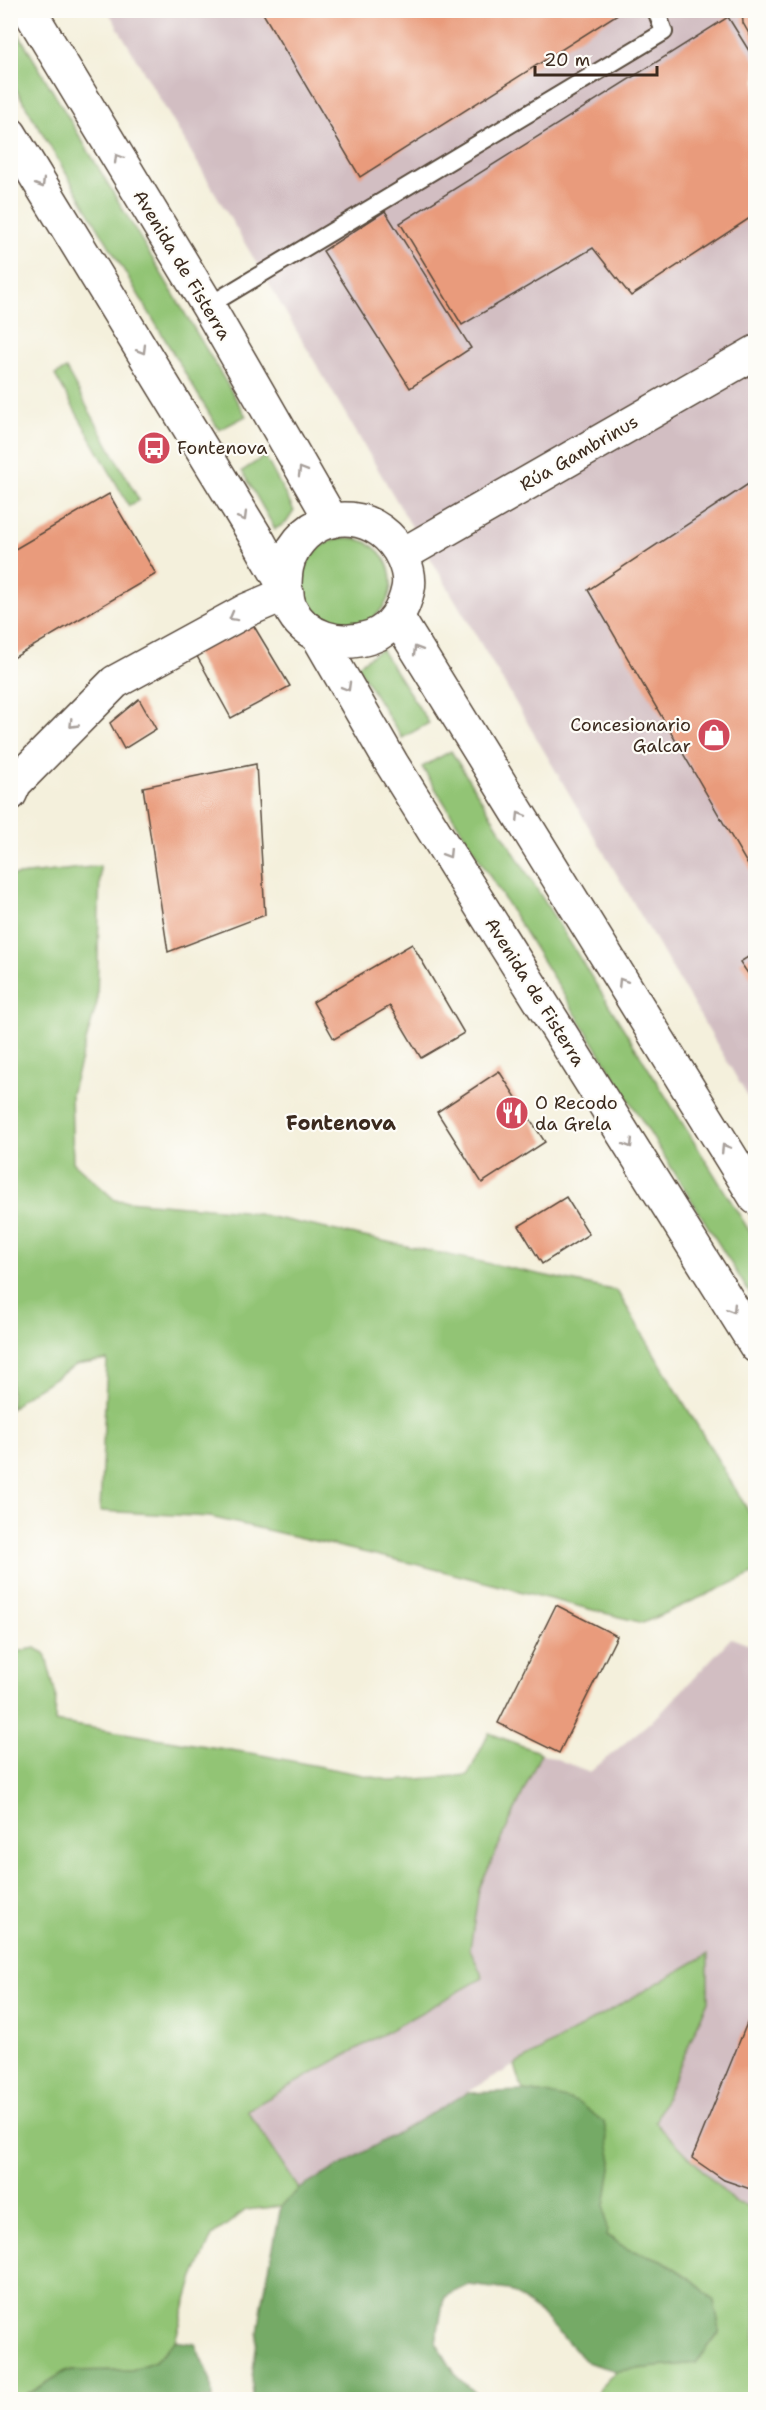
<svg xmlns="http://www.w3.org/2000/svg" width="766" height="2410" font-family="'Shantell Sans',sans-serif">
<rect width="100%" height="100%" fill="#fdfcf7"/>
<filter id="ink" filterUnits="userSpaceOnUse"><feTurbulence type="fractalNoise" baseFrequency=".0167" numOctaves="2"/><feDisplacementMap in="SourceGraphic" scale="12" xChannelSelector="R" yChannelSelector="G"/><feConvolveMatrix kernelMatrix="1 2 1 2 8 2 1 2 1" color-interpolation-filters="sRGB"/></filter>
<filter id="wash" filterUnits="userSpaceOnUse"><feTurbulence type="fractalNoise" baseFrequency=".008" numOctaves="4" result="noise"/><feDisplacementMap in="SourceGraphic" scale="24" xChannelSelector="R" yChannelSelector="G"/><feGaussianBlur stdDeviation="1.35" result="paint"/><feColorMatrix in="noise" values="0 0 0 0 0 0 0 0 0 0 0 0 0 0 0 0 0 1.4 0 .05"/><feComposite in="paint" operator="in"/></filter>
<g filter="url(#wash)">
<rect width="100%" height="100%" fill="#f4f0dc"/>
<g fill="#d2bec2">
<path d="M 108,11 L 755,11 L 755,1109 Z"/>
<path d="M 731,1638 L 755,1647 L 755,2208 L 734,2202 L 655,2122 L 708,2001 L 708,1954 L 299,2189 L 247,2110 L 483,1978 L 470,1949 L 479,1889 L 541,1753 L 590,1772 L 661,1713 Z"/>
</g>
<g fill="#92c474" stroke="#667749" stroke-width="1.5">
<path d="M 11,21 L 246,416 L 219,430 L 11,81 Z"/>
<path d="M 66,369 L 139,500 L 129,506 L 55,375 Z"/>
<path d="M 265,456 L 294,511 L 286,523 L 275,529 L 242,471 Z"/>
<circle cx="347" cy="582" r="44"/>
<path d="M 381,649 L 429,723 L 402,738 L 357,666 Z"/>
<path d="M 451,751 L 755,1240 L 755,1302 L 422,767 Z"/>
<path d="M 100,866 L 97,1003 L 71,1094 L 73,1162 L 115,1200 L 243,1211 L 617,1291 L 755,1522 L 755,1573 L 643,1623 L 419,1565 L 210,1517 L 100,1511 L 107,1360 L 76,1365 L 25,1396 L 11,1409 L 10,876 Z"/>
<path d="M 35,1648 L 45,1653 L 56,1695 L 55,1722 L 256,1754 L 393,1781 L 468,1775 L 489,1733 L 541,1753 L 479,1889 L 470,1949 L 483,1978 L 247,2110 L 299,2189 L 281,2206 L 246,2210 L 212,2236 L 193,2280 L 175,2341 L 155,2361 L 132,2370 L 66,2371 L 20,2399 L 11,2400 L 10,1653 Z"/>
<path d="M 708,1954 L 708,2001 L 655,2122 L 734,2202 L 755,2208 L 755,2399 L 595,2399 L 599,2389 L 616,2371 L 696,2363 L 720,2331 L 714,2301 L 694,2281 L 662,2260 L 627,2249 L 607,2235 L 605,2206 L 612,2161 L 547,2094 L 523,2091 L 515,2065 Z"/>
</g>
<g fill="#75aa66" stroke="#586a42" stroke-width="1.5">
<path d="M 523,2091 L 547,2094 L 577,2102 L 604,2122 L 612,2161 L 605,2206 L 607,2235 L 627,2249 L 662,2260 L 694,2281 L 714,2301 L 720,2331 L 696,2363 L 616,2371 L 587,2362 L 540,2313 L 509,2290 L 469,2285 L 444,2297 L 436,2342 L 455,2374 L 482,2399 L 253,2399 L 252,2377 L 262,2305 L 281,2206 L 299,2189 L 467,2093 Z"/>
<path d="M 175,2341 L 195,2344 L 211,2381 L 212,2399 L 20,2399 L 66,2371 L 132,2370 L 155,2361 Z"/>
</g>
<g id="blocks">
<g fill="#e99b7b">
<path d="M 261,10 L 624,10 L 360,177 Z"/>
<path d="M 742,10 L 756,10 L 756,46 L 743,23 Z"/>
<path d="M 728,17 L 756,62 L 756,214 L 631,296 L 593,248 L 462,325 L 400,223 Z"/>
<path d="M 385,211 L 471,348 L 410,388 L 323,251 Z"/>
<path d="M 756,479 L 756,879 L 588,590 Z"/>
<path d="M 109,494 L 156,574 L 10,660 L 10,552 Z"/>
<path d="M 249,618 L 290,686 L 231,718 L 193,649 Z"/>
<path d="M 139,699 L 156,729 L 124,749 L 110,723 Z"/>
<path d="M 256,764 L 265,915 L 168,952 L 143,787 Z"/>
<path d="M 412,944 L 464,1033 L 421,1058 L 390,1006 L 334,1039 L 313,1002 Z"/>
<path d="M 756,952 L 756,985 L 740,962 Z"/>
<path d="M 499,1071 L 545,1142 L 482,1183 L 437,1112 Z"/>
<path d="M 566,1197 L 589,1234 L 542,1264 L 519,1226 Z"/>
<path d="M 556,1605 L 617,1636 L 559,1753 L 498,1723 Z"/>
<path d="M 756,2001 L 756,2191 L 724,2180 L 692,2158 Z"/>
</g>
</g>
</g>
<g filter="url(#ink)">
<use href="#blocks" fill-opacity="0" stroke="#57483a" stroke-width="1.5"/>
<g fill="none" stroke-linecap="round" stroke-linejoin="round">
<g stroke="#57483a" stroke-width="20">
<path id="service" d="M 208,306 L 664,32 L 656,10"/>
</g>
<g stroke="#57483a" stroke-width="36">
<g id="minor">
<path d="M 402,555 L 756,352"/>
<path d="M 10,794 L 15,783 L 115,682 L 247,610 L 287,593"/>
</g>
</g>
<g stroke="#57483a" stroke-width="36">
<g id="secondary">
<path d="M 29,10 L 208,306 L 332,521"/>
<path d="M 10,134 L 259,542 C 267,557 276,571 284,586 C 287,593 287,600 290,607 C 305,639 341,647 371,637 C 392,630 404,609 408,589 C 410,579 407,567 403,558 C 382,512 322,504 294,548 C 286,561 285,574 285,588"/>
<path d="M 397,617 L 756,1198"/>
<path d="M 318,636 L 392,764 L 756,1346"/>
</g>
</g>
<use href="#service" stroke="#fff" stroke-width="16"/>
<use href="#minor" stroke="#fff" stroke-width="33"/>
<use href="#secondary" stroke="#fff" stroke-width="33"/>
</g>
<defs><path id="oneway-chevron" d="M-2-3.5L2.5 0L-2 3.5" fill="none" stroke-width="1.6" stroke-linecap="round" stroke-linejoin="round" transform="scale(1.5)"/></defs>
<g stroke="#a79f9a">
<use href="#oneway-chevron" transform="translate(118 158) rotate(-121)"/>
<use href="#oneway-chevron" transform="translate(41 184) rotate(59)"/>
<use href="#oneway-chevron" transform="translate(142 350) rotate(59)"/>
<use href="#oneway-chevron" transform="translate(302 471) rotate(-120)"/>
<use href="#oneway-chevron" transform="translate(243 517) rotate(59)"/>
<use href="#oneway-chevron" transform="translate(233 617) rotate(151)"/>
<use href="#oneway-chevron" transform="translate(417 650) rotate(-121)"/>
<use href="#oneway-chevron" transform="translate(347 687) rotate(60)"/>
<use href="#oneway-chevron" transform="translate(73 724) rotate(134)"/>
<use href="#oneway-chevron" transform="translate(520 816) rotate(-122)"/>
<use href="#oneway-chevron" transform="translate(448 854) rotate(58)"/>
<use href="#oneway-chevron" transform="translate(622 982) rotate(-122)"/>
<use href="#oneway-chevron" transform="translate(629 1144) rotate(58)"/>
<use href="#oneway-chevron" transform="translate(725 1148) rotate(-122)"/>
<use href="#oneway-chevron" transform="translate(732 1309) rotate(58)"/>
</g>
</g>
<defs>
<g id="bus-disc" transform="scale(1.725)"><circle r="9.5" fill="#d1495b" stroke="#fdfcf7"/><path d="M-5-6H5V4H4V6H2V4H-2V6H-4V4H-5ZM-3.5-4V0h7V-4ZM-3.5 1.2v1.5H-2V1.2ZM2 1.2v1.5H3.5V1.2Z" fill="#fff"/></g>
<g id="shop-disc" transform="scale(1.725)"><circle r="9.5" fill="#d1495b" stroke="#fdfcf7"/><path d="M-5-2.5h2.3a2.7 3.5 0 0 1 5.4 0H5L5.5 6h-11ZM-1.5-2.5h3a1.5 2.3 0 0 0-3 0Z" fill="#fff"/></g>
<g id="restaurant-disc" transform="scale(1.725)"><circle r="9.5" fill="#d1495b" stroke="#fdfcf7"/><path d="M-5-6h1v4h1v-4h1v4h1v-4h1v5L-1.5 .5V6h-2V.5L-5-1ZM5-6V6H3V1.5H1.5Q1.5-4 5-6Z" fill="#fff"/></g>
</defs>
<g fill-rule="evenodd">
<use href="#bus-disc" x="154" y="448"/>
<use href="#shop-disc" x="714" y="735"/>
<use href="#restaurant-disc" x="512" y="1113"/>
</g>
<g text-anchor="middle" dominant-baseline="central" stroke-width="4.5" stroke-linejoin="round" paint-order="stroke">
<g font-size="18" fill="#3b2a1e" stroke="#fdfcf7">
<text transform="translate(182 265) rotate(59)">Avenida de Fisterra</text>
<text transform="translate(579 453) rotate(-30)">Rúa Gambrinus</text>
<text transform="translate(535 992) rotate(58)">Avenida de Fisterra</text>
</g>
<g font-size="18" fill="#3b2a1e" stroke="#fdfcf7" text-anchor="start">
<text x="177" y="448">Fontenova</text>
<text x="691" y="725" text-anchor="end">Concesionario<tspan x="691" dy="21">Galcar</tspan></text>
<text x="535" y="1103">O Recodo<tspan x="535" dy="21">da Grela</tspan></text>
</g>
<g font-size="20" font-weight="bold" fill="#3b2a1e" stroke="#fdfcf7">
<text x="341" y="1123">Fontenova</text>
</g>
</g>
<rect width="766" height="2410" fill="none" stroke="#fdfcf7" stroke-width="36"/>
<path d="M535 66v9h122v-9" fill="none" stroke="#3b2a1e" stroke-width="3"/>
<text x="544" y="66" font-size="18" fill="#3b2a1e" stroke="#fdfcf7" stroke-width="4.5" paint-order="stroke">20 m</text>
</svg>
